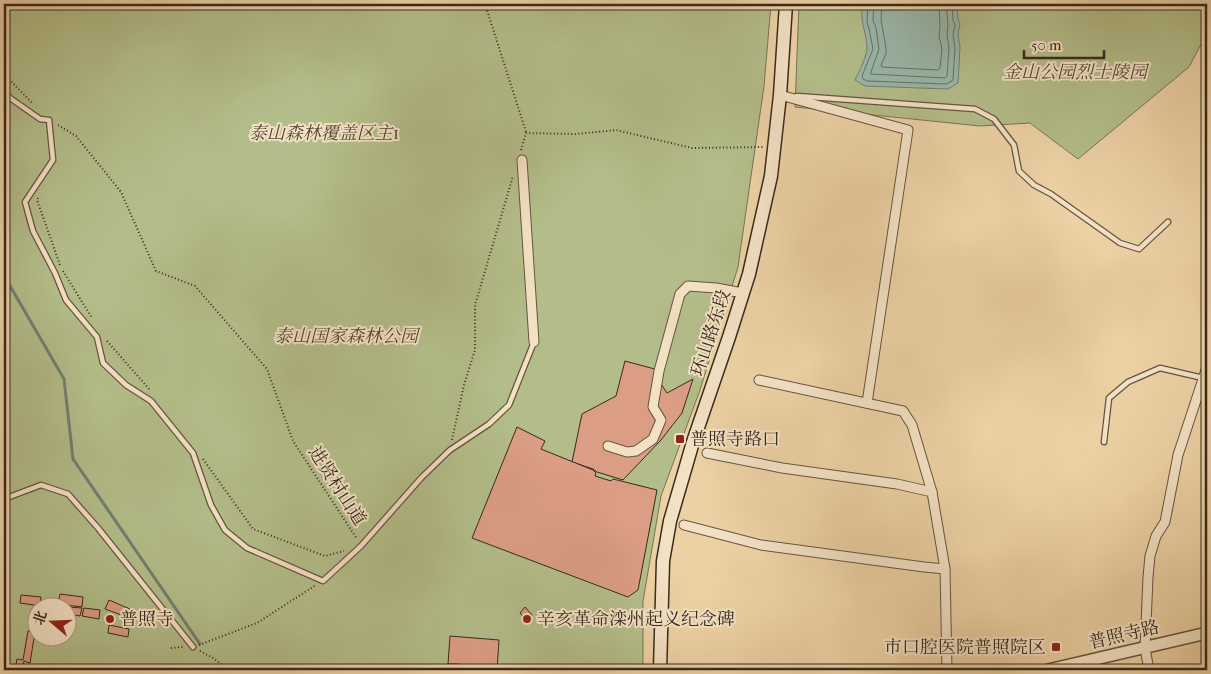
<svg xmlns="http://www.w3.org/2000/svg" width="1211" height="674" font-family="'IM FELL French Canon','Noto Serif SC',serif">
<rect width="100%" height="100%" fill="#ecd1a4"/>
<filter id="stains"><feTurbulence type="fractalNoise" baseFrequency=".004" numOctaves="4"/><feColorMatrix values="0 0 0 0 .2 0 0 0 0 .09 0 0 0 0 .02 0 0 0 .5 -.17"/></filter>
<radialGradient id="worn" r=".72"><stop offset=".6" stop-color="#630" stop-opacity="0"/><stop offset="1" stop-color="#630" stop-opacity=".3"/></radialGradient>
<g fill="#b3bd89" stroke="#767454" fill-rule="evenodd">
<path d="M 4,4 L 771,4 L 764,86 L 738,267 L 700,390 L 661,496 L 643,601 L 643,670 L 4,670 ZM 38,606 L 68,606 L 68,636 L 38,636 Z"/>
<path d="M 799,4 L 1207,4 L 1207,33 L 1189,67 L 1078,159 L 1030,123 L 980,126 L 795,107 Z"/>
</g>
<path fill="#99b7a9" stroke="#727f71" d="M 863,4 L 957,4 L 958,19 L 960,24 L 958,34 L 960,47 L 958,83 L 948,89 L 865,86 L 855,80 C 859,71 868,55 867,46 C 866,31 859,20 863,4 Z"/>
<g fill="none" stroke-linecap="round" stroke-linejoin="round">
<g stroke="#687064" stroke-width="1">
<path d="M 868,4 L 867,22 L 869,29 L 873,49 L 862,76 L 863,79 L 867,81 L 946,84 L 952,81 L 953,79 L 955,48 L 953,35 L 955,25 L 953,20 L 952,4"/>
<path d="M 874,4 L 873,20 L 876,28 L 879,49 L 871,72 L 871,74 L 945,78 L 947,76 L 949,48 L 947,35 L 948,25 L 946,4"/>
<path d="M 882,4 L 881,20 L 886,48 L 886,54 L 881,65 L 882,67 L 938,70 L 940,68 L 942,49 L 939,36 L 940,26 L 939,4"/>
</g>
<g stroke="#727f71" stroke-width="3">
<path d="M 4,277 L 6,279 L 64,379 L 73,459 L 200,644"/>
<path d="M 216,667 L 218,670"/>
</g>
</g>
<g fill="#db9d84" stroke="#382a1e">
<path d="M 625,361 L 662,371 L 659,381 L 667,393 L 693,379 L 682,413 L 661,440 L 623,480 L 597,472 L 593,469 L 572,462 L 582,414 L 616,396 Z"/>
<path d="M 517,427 L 545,441 L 541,449 L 593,470 L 596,473 L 595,476 L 611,481 L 613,479 L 657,490 L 638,590 L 628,597 L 472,538 Z"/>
<path d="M 60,594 L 83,597 L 82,607 L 58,604 Z"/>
<path d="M 21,595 L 41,597 L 40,606 L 20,603 Z"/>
<path d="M 109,600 L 130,609 L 127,617 L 105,609 Z"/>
<path d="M 68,607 L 82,608 L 80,616 L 68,614 Z"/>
<path d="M 525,607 L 532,615 L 527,621 L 520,613 Z"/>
<path d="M 84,608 L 100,610 L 99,619 L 82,616 Z"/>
<path d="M 109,625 L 129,629 L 128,637 L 108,633 Z"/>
<path d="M 28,631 L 35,632 L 30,663 L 24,661 L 22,670 L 15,670 L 17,659 L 23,660 Z"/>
<path d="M 450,636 L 499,640 L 497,670 L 458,670 L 459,664 L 448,664 Z"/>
</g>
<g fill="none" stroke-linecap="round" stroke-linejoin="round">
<g stroke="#655440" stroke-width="7">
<g id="service">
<path d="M 4,91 L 10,98 L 40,119 L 49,120 L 53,160 L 25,202 L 33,231 L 55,273 L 66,300 L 97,337 L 103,363 L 126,385 L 151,401 L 193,453 L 211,505 L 225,530 L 247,548 L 323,581 L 361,546 L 422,477 L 450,450 L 489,424 L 509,405 L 534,342"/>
<path d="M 797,96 L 975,109 L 994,119 L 1014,145 L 1019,171 L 1034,185 L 1051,194 L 1120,243 L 1139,249 L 1168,222"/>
<path d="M 1104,442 L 1109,398 L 1128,382 L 1160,368 L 1203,378"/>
<path d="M 4,499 L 41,485 L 68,494 L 98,528 L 193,647"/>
</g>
</g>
<g stroke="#655440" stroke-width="11">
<g id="minor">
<path d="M 780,95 L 908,130 L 867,403"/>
<path d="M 522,160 L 534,342"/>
<path d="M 759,380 L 903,411 L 912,425 L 932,492 L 945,569 L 947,670"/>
<path d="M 608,446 L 627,452 L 636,451 L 653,439 L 661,420 L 653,407 L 659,371 L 680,294 L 688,286 L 716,288 L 743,293"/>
<path d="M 707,453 L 782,468 L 897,484 L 932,492"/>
<path d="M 684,525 L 761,545 L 924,567 L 945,569"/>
<path d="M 1149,670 L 1145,648 L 1148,577 L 1150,556 L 1156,536 L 1165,522 L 1178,455 L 1207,367"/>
</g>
</g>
<g stroke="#655440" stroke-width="14">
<path id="tertiary" d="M 1048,670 L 1207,633"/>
</g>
<g stroke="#382a1e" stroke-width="15">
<path id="secondary" d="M 660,670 L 663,561 L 670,521 L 693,442 L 729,337 L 749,274 L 771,176 L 780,95 L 786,4"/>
</g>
<g stroke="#382a1e" stroke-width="2" stroke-dasharray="1 2.5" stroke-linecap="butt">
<path d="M 485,4 L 526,132"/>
<path d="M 4,74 L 33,104"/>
<path d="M 58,125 L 76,136 L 121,192 L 156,271 L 195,286 L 267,369 L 293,441 L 357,539"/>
<path d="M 521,150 L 526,133 L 576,134 L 616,130 L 692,148 L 764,147"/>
<path d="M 38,198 L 37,200 L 60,265"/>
<path d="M 63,271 L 92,318"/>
<path d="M 107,341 L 150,390"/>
<path d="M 452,440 L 464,385 L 475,350 L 475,305 L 513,176"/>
<path d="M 203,459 L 253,529 L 325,556 L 344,551"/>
<path d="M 199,645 L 257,623 L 316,585"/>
<path d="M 171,648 L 183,647"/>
<path d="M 200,651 L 213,658 L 229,670"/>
</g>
<use href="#service" stroke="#f3e1c4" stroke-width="4.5"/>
<use href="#minor" stroke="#f3e1c4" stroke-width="9"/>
<use href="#tertiary" stroke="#f3e1c4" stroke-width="11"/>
<use href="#secondary" stroke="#f3e1c4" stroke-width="12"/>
</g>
<g fill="#8f2418" stroke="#f3e1c4" stroke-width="2">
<rect x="675" y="434" width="10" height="10" rx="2.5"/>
<circle cx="110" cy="619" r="5"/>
<circle cx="527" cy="619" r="5"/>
<rect x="1051" y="642" width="10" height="10" rx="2.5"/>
</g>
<g text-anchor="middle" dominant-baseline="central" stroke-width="4" stroke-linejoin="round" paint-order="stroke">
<g font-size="18" font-style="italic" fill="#514733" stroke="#f3e1c4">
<text x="1075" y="72">金山公园烈士陵园</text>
<text x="324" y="133">泰山森林覆盖区主1</text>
<text x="346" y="336">泰山国家森林公园</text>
</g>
<g font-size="18" fill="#382a1e" stroke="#f3e1c4">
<text transform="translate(711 333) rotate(-72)">环山路东段</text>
<text transform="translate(337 486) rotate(57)">进贤村山道</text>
<text transform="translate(1124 635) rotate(-13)">普照寺路</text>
</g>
<g font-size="18" fill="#382a1e" stroke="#f3e1c4" text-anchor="start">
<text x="690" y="439">普照寺路口</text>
<text x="120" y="619">普照寺</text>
<text x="537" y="619">辛亥革命滦州起义纪念碑</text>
<text x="1046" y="647" text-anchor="end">市口腔医院普照院区</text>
</g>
</g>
<rect width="1211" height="674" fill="none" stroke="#ecd1a4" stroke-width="20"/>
<rect x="5" y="5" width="1201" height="664" fill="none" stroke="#382a1e" stroke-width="2.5"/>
<rect x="10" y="10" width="1191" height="654" fill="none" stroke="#382a1e"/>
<g transform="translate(52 622) rotate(289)"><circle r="24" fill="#f3e1c4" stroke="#a89882"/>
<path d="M0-4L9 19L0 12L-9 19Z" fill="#8f2418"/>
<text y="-8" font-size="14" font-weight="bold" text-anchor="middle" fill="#382a1e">北</text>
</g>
<path d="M1024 50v8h80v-8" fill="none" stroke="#382a1e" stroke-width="2.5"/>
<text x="1031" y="50" font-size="15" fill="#382a1e" stroke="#f3e1c4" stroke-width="4" paint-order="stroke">50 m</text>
<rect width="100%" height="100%" filter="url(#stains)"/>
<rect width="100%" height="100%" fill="url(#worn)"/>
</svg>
